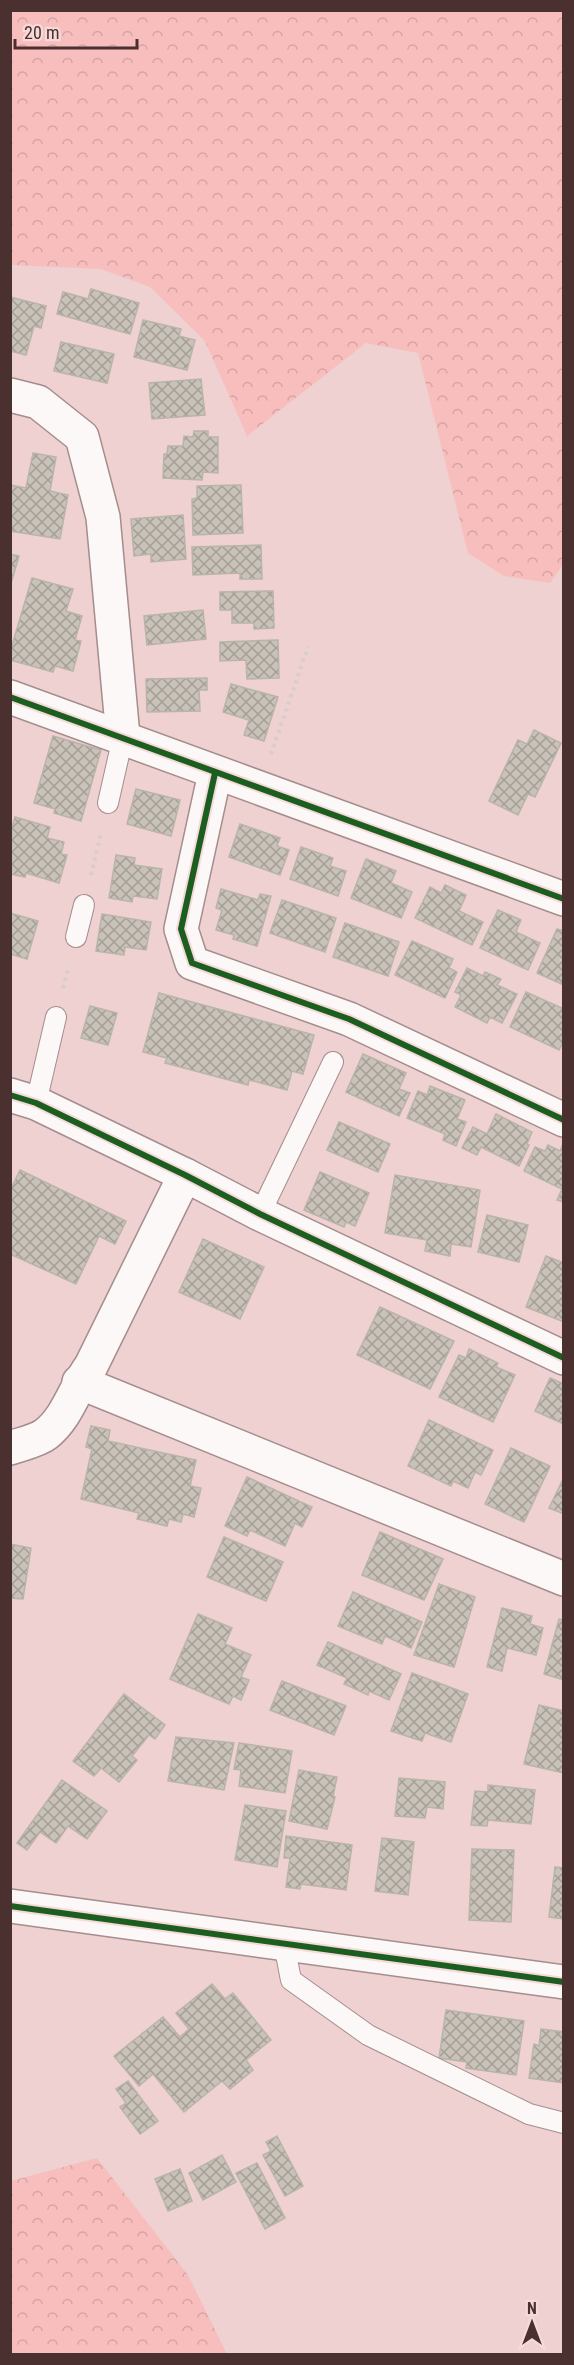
<svg xmlns="http://www.w3.org/2000/svg" width="574" height="2365" font-family="'Roboto Condensed',sans-serif">
<defs>
<pattern id="forest-crowns" width="20" height="18" patternUnits="userSpaceOnUse" patternTransform="scale(1.5)"><rect width="20" height="18" fill="#f7bebd"/><path d="M2 6a3 3 0 1 1 6 0M12 15a3 3 0 1 1 6 0" fill="none" stroke="#d5a4a3"/></pattern>
<pattern id="building-cross-hatch" width="8" height="8" patternUnits="userSpaceOnUse" patternTransform="scale(1.5)"><rect width="8" height="8" fill="#c8c2b9"/><path d="M0 0l8 8M0 8l8-8" fill="none" stroke="#a49e97"/></pattern>
</defs>
<rect width="100%" height="100%" fill="#eed1d0"/>
<g fill="url(#forest-crowns)">
<path d="M 10,11 L 563,11 L 564,563 L 550,583 L 504,576 L 468,553 L 418,353 L 366,343 L 247,436 L 205,341 L 150,287 L 101,269 L 11,265 Z"/>
<path d="M 97,2158 L 188,2275 L 227,2354 L 11,2354 L 11,2181 Z"/>
</g>
<g fill="url(#building-cross-hatch)" stroke="#b9b4aa" stroke-width="1.5">
<path d="M 91,289 L 139,303 L 130,334 L 57,314 L 63,292 L 88,299 Z"/>
<path d="M 10,297 L 46,306 L 41,328 L 34,326 L 26,355 L 10,351 Z"/>
<path d="M 143,320 L 181,329 L 179,336 L 195,340 L 187,370 L 134,357 Z"/>
<path d="M 61,342 L 114,354 L 107,383 L 54,371 Z"/>
<path d="M 201,379 L 205,415 L 152,419 L 149,383 Z"/>
<path d="M 194,431 L 208,431 L 208,437 L 218,437 L 218,473 L 203,472 L 202,480 L 163,478 L 164,454 L 167,454 L 168,446 L 183,446 L 184,436 L 193,437 Z"/>
<path d="M 33,453 L 56,457 L 50,491 L 68,495 L 60,539 L 10,531 L 10,485 L 26,488 Z"/>
<path d="M 241,485 L 243,533 L 193,535 L 192,499 L 197,498 L 197,486 Z"/>
<path d="M 183,515 L 186,559 L 151,562 L 151,554 L 134,556 L 131,519 Z"/>
<path d="M 261,545 L 262,579 L 240,579 L 240,573 L 193,575 L 192,547 Z"/>
<path d="M 10,554 L 19,556 L 10,587 Z"/>
<path d="M 32,578 L 73,589 L 66,611 L 82,616 L 75,640 L 81,641 L 73,671 L 55,666 L 53,672 L 10,660 L 10,652 Z"/>
<path d="M 273,591 L 274,628 L 254,629 L 254,623 L 232,623 L 232,610 L 220,610 L 220,592 Z"/>
<path d="M 203,610 L 206,639 L 147,645 L 144,616 Z"/>
<path d="M 278,640 L 279,678 L 247,679 L 246,660 L 220,661 L 220,642 Z"/>
<path d="M 207,678 L 207,690 L 199,690 L 200,711 L 147,712 L 146,679 Z"/>
<path d="M 231,684 L 278,697 L 264,741 L 244,735 L 249,720 L 223,712 Z"/>
<path d="M 534,730 L 561,743 L 535,797 L 528,794 L 518,815 L 489,801 L 518,740 L 527,744 Z"/>
<path d="M 53,736 L 101,750 L 81,821 L 54,813 L 55,809 L 34,803 Z"/>
<path d="M 136,789 L 180,800 L 171,836 L 127,824 Z"/>
<path d="M 15,817 L 50,827 L 47,838 L 64,842 L 61,854 L 67,855 L 59,883 L 26,873 L 25,877 L 10,874 L 10,834 Z"/>
<path d="M 240,824 L 280,838 L 277,846 L 289,850 L 280,875 L 229,857 Z"/>
<path d="M 301,847 L 333,858 L 330,866 L 346,871 L 338,896 L 290,879 Z"/>
<path d="M 116,855 L 135,858 L 134,865 L 162,869 L 157,899 L 133,896 L 132,902 L 109,898 Z"/>
<path d="M 366,859 L 396,871 L 391,883 L 412,892 L 401,918 L 351,898 Z"/>
<path d="M 445,885 L 466,895 L 459,911 L 483,922 L 472,945 L 415,918 L 430,887 L 441,893 Z"/>
<path d="M 221,889 L 258,900 L 260,894 L 271,896 L 257,946 L 233,939 L 234,935 L 216,930 L 222,910 L 216,908 Z"/>
<path d="M 282,900 L 336,918 L 325,952 L 270,933 Z"/>
<path d="M 498,910 L 521,920 L 516,932 L 540,943 L 528,970 L 480,948 Z"/>
<path d="M 10,913 L 38,921 L 27,959 L 10,954 Z"/>
<path d="M 102,914 L 151,922 L 146,950 L 125,947 L 124,955 L 96,951 Z"/>
<path d="M 345,923 L 399,942 L 388,976 L 333,957 Z"/>
<path d="M 557,929 L 564,931 L 564,985 L 537,973 Z"/>
<path d="M 412,941 L 453,959 L 449,968 L 457,972 L 445,998 L 395,975 Z"/>
<path d="M 467,968 L 483,976 L 485,972 L 501,979 L 497,985 L 517,994 L 502,1023 L 490,1017 L 487,1023 L 455,1007 L 461,995 L 455,992 Z"/>
<path d="M 526,992 L 564,1009 L 564,1040 L 559,1050 L 510,1027 Z"/>
<path d="M 159,993 L 314,1035 L 303,1074 L 292,1071 L 287,1090 L 249,1080 L 248,1085 L 165,1063 L 167,1058 L 143,1052 Z"/>
<path d="M 90,1006 L 117,1013 L 108,1045 L 81,1038 Z"/>
<path d="M 363,1054 L 406,1073 L 399,1089 L 410,1093 L 399,1116 L 346,1092 Z"/>
<path d="M 430,1086 L 465,1100 L 457,1119 L 466,1122 L 456,1146 L 443,1140 L 445,1134 L 407,1118 L 418,1091 L 427,1095 Z"/>
<path d="M 496,1114 L 532,1132 L 527,1144 L 529,1145 L 519,1166 L 481,1147 L 477,1155 L 462,1148 L 473,1127 L 487,1134 Z"/>
<path d="M 339,1122 L 390,1144 L 378,1172 L 327,1150 Z"/>
<path d="M 563,1144 L 564,1144 L 564,1202 L 557,1200 L 562,1189 L 524,1171 L 535,1147 L 545,1151 L 548,1145 L 560,1151 Z"/>
<path d="M 20,1170 L 126,1221 L 115,1244 L 99,1236 L 76,1284 L 10,1254 L 10,1191 Z"/>
<path d="M 320,1172 L 369,1193 L 355,1226 L 346,1222 L 344,1227 L 304,1210 Z"/>
<path d="M 395,1175 L 480,1190 L 471,1247 L 451,1244 L 450,1256 L 425,1251 L 427,1240 L 385,1233 Z"/>
<path d="M 487,1215 L 528,1225 L 519,1262 L 478,1252 Z"/>
<path d="M 203,1239 L 264,1267 L 240,1319 L 179,1292 Z"/>
<path d="M 546,1256 L 564,1263 L 564,1322 L 526,1307 Z"/>
<path d="M 380,1307 L 454,1341 L 430,1389 L 357,1355 Z"/>
<path d="M 469,1349 L 498,1363 L 496,1367 L 515,1375 L 493,1422 L 439,1397 L 459,1355 L 466,1358 Z"/>
<path d="M 550,1378 L 564,1384 L 564,1424 L 535,1411 Z"/>
<path d="M 429,1420 L 493,1450 L 481,1475 L 475,1472 L 468,1488 L 453,1481 L 451,1486 L 408,1466 Z"/>
<path d="M 91,1426 L 110,1430 L 108,1441 L 196,1460 L 190,1486 L 201,1488 L 194,1517 L 183,1514 L 181,1522 L 169,1519 L 167,1526 L 137,1519 L 139,1513 L 81,1499 L 92,1449 L 86,1447 Z"/>
<path d="M 511,1448 L 550,1466 L 524,1522 L 485,1504 Z"/>
<path d="M 247,1477 L 312,1507 L 302,1527 L 295,1523 L 285,1546 L 250,1530 L 247,1536 L 225,1526 Z"/>
<path d="M 564,1477 L 564,1514 L 549,1508 Z"/>
<path d="M 380,1532 L 443,1559 L 424,1600 L 362,1575 Z"/>
<path d="M 224,1537 L 283,1562 L 266,1601 L 207,1577 Z"/>
<path d="M 10,1544 L 31,1548 L 23,1599 L 10,1598 Z"/>
<path d="M 439,1584 L 475,1597 L 454,1667 L 414,1655 Z"/>
<path d="M 353,1592 L 422,1622 L 411,1648 L 385,1636 L 382,1644 L 338,1626 Z"/>
<path d="M 502,1608 L 532,1616 L 530,1624 L 543,1628 L 536,1655 L 507,1648 L 502,1671 L 487,1667 Z"/>
<path d="M 198,1614 L 232,1628 L 225,1644 L 251,1655 L 241,1677 L 249,1680 L 241,1700 L 233,1696 L 229,1704 L 170,1679 Z"/>
<path d="M 559,1619 L 564,1620 L 564,1680 L 544,1674 Z"/>
<path d="M 328,1642 L 401,1674 L 389,1700 L 369,1691 L 368,1695 L 344,1684 L 347,1678 L 317,1665 Z"/>
<path d="M 412,1673 L 468,1694 L 451,1742 L 425,1733 L 422,1741 L 391,1731 Z"/>
<path d="M 282,1681 L 346,1706 L 334,1735 L 270,1710 Z"/>
<path d="M 124,1694 L 165,1725 L 155,1739 L 149,1735 L 132,1756 L 137,1760 L 119,1782 L 101,1768 L 94,1776 L 73,1761 Z"/>
<path d="M 539,1705 L 564,1711 L 564,1773 L 524,1764 Z"/>
<path d="M 176,1737 L 234,1743 L 224,1790 L 168,1781 Z"/>
<path d="M 239,1743 L 292,1751 L 285,1793 L 239,1786 L 241,1770 L 234,1769 Z"/>
<path d="M 299,1770 L 337,1777 L 333,1796 L 335,1797 L 327,1829 L 289,1821 Z"/>
<path d="M 399,1778 L 445,1782 L 443,1809 L 427,1807 L 425,1818 L 395,1816 Z"/>
<path d="M 62,1780 L 107,1811 L 87,1839 L 68,1826 L 56,1843 L 40,1832 L 27,1850 L 17,1843 Z"/>
<path d="M 488,1785 L 535,1790 L 531,1824 L 488,1820 L 487,1826 L 471,1825 L 475,1791 L 488,1792 Z"/>
<path d="M 245,1805 L 286,1811 L 277,1867 L 235,1860 Z"/>
<path d="M 286,1836 L 352,1845 L 346,1890 L 301,1884 L 300,1889 L 286,1887 L 290,1858 L 284,1858 Z"/>
<path d="M 382,1838 L 414,1842 L 408,1895 L 375,1891 Z"/>
<path d="M 472,1849 L 514,1850 L 511,1922 L 469,1920 Z"/>
<path d="M 555,1867 L 564,1868 L 564,1919 L 549,1917 Z"/>
<path d="M 212,1984 L 225,1999 L 233,1993 L 271,2040 L 246,2060 L 253,2070 L 230,2089 L 222,2081 L 184,2112 L 153,2074 L 139,2086 L 114,2056 L 163,2017 L 180,2037 L 189,2029 L 176,2013 Z"/>
<path d="M 446,2010 L 524,2021 L 516,2075 L 466,2068 L 467,2062 L 439,2058 Z"/>
<path d="M 541,2029 L 564,2032 L 564,2083 L 529,2078 L 534,2044 L 539,2046 Z"/>
<path d="M 128,2081 L 158,2121 L 140,2134 L 120,2107 L 126,2103 L 116,2089 Z"/>
<path d="M 277,2136 L 303,2186 L 285,2196 L 263,2155 L 271,2151 L 266,2142 Z"/>
<path d="M 222,2155 L 236,2182 L 203,2200 L 189,2173 Z"/>
<path d="M 257,2163 L 285,2218 L 265,2229 L 236,2173 Z"/>
<path d="M 180,2169 L 192,2201 L 168,2211 L 155,2179 Z"/>
</g>
<g fill="none" stroke-linecap="round" stroke-linejoin="round">
<g stroke="#a58d8d" stroke-width="22">
<g id="lane">
<path d="M 108,803 L 123,737"/>
<path d="M 76,937 L 84,905"/>
<path d="M 36,1103 L 56,1017"/>
<path d="M 260,1214 L 333,1062"/>
<path d="M 284,1944 L 291,1980 L 368,2035 L 529,2114 L 564,2123"/>
</g>
</g>
<g stroke="#a58d8d" stroke-width="36">
<g id="street">
<path d="M 10,395 L 38,402 L 82,437 L 103,517 L 123,737"/>
<path d="M 10,697 L 564,899"/>
<path d="M 215,773 L 181,929 L 192,963 L 349,1019 L 564,1120"/>
<path d="M 10,1095 L 36,1103 L 185,1175 L 260,1214 L 564,1358"/>
<path d="M 79,1382 L 564,1579"/>
<path d="M 10,1448 C 21,1444 37,1441 46,1434 C 68,1417 75,1387 91,1366 L 185,1175"/>
</g>
</g>
<g stroke="#a58d8d" stroke-width="36">
<path id="secondary" d="M 10,1906 L 564,1982"/>
</g>
<g stroke="#d6cdcd" stroke-width="4" stroke-dasharray="3 4.5" stroke-linecap="butt">
<path d="M 271,754 L 308,647"/>
<path d="M 91,875 L 101,833"/>
<path d="M 63,988 L 69,966"/>
</g>
<use href="#lane" stroke="#fcf8f8" stroke-width="20"/>
<use href="#street" stroke="#fcf8f8" stroke-width="33"/>
<use href="#secondary" stroke="#fcf8f8" stroke-width="33"/>
<g stroke="#f6d9d9" stroke-width="10">
<g id="cycleway">
<path d="M 10,697 L 564,899"/>
<path d="M 215,773 L 181,929 L 192,963 L 349,1019 L 564,1120"/>
<path d="M 10,1095 L 36,1103 L 185,1175 L 260,1214 L 564,1358"/>
<path d="M 10,1906 L 564,1982"/>
</g>
</g>
<use href="#cycleway" stroke="#1b5e20" stroke-width="6"/>
</g>
<rect width="574" height="2365" fill="none" stroke="#4b3030" stroke-width="24"/>
<g transform="translate(532 2323)" stroke="#f6d9d9" stroke-width="4.5" paint-order="stroke">
<path d="M0-4.5L10 22L0 15L-10 22Z" fill="#4b3030"/>
<text y="-9" font-size="16" font-weight="bold" text-anchor="middle" fill="#4b3030">N</text>
</g>
<path d="M15 39v9h122v-9" fill="none" stroke="#4b3030" stroke-width="3"/>
<text x="24" y="39" font-size="18" fill="#4b3030" stroke="#f6d9d9" stroke-width="4.5" paint-order="stroke">20 m</text>
</svg>
